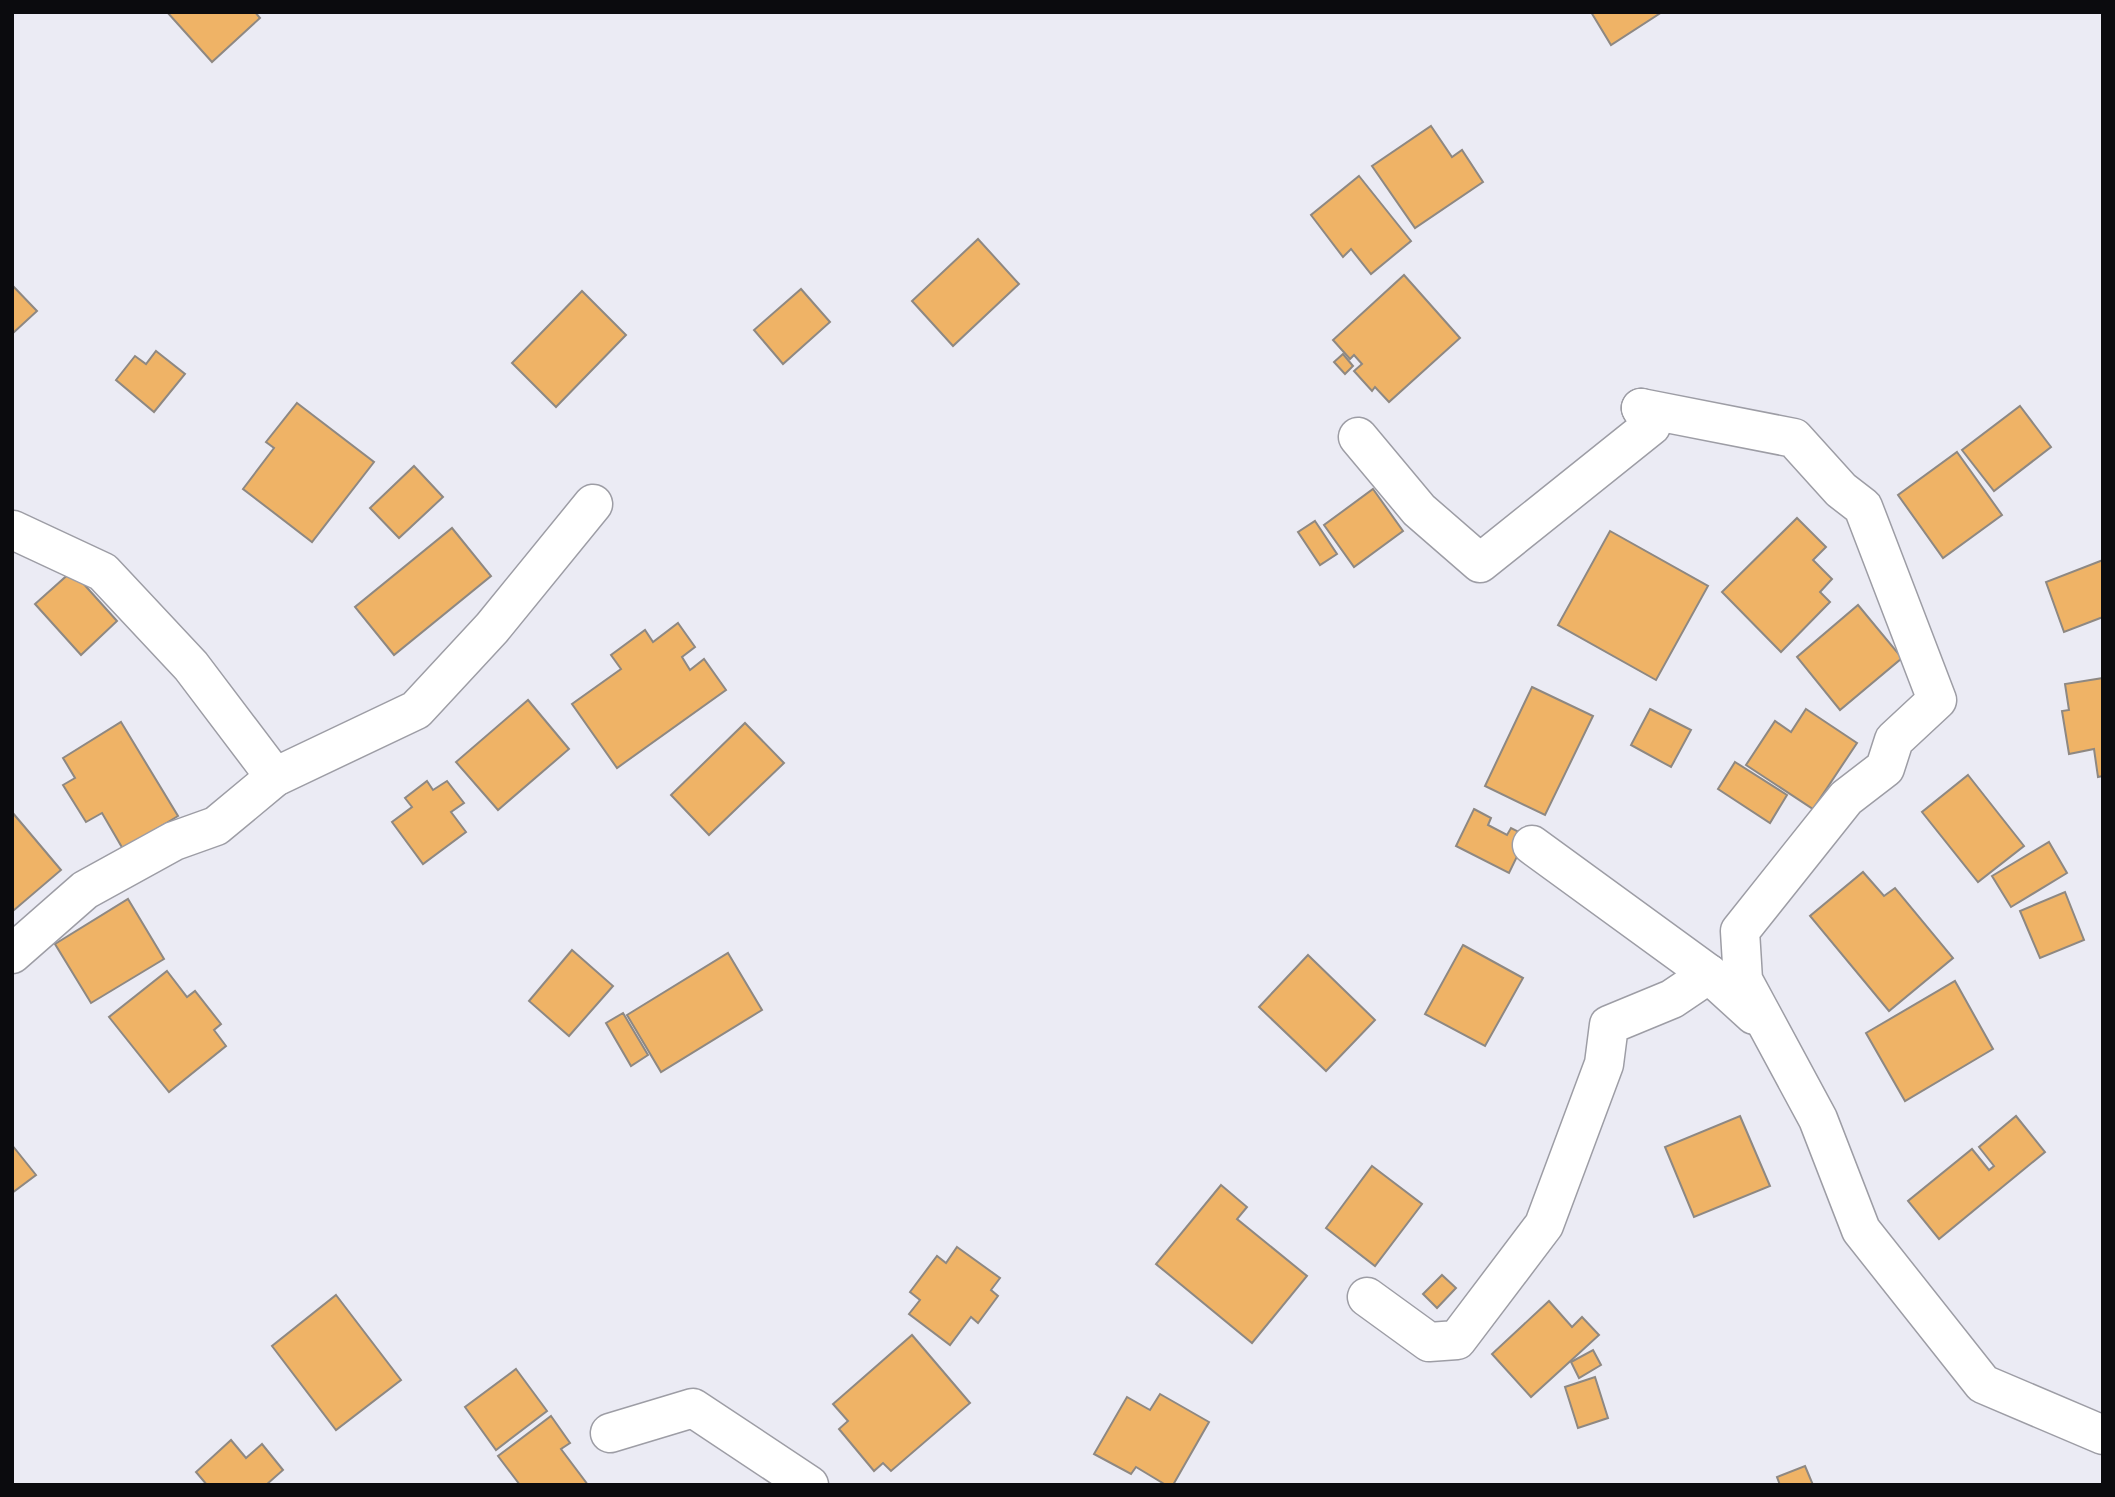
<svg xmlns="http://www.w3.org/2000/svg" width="2115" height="1497" font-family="'Exo 2',sans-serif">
<rect width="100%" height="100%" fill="#ebebf4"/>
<g fill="#efb366" stroke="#8e8882" stroke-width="2">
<path d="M 167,12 L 255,12 L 260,18 L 212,62 Z"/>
<path d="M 1591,12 L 1662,12 L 1611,45 Z"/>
<path d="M 1431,126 L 1452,157 L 1462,150 L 1483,182 L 1415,228 L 1372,166 Z"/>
<path d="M 1359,176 L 1411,241 L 1371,274 L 1351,249 L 1343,257 L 1311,215 Z"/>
<path d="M 978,239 L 1019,284 L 953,346 L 912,301 Z"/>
<path d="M 1404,275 L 1460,338 L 1389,402 L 1375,387 L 1372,391 L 1354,371 L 1362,364 L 1354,355 L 1350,359 L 1333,340 Z"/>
<path d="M 12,285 L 37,311 L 12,334 Z"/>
<path d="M 801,289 L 830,322 L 783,364 L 754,330 Z"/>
<path d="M 582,291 L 626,335 L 556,407 L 512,363 Z"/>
<path d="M 156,351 L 185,374 L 154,412 L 116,380 L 135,356 L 146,364 Z"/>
<path d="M 1343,354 L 1353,366 L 1345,374 L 1334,362 Z"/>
<path d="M 297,403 L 374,462 L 312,542 L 243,489 L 274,448 L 266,442 Z"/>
<path d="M 2020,406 L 2051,447 L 1994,491 L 1962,450 Z"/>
<path d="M 1957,452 L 2002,515 L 1943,558 L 1898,495 Z"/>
<path d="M 414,466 L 443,497 L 399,538 L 370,508 Z"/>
<path d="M 1373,489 L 1403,531 L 1354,567 L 1324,525 Z"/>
<path d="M 1797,518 L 1826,547 L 1813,560 L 1832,579 L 1820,592 L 1830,602 L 1781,652 L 1722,592 Z"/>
<path d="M 1315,521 L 1337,554 L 1320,565 L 1298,532 Z"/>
<path d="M 452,528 L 491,576 L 394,655 L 355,607 Z"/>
<path d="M 1610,531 L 1708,586 L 1656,680 L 1558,625 Z"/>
<path d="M 2103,560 L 2103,617 L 2064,632 L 2046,582 Z"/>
<path d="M 72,571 L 117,621 L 81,655 L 35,604 Z"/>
<path d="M 1858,605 L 1902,658 L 1840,710 L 1797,657 Z"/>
<path d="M 678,623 L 695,647 L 682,657 L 690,670 L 704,659 L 726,690 L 617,768 L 572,704 L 621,669 L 611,655 L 645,630 L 653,642 Z"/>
<path d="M 2103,678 L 2103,776 L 2098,777 L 2094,749 L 2069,754 L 2062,711 L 2069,710 L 2065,684 Z"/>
<path d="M 1532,687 L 1593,716 L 1545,815 L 1485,786 Z"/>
<path d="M 528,700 L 569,749 L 498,810 L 456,762 Z"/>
<path d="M 1650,709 L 1691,730 L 1671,767 L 1631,745 Z"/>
<path d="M 1806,709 L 1857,743 L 1813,809 L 1746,765 L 1775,721 L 1791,732 Z"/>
<path d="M 121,722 L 178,816 L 123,849 L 102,813 L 86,822 L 63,785 L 75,778 L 63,758 Z"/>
<path d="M 745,723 L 784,763 L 709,835 L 671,795 Z"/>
<path d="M 1735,762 L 1787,795 L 1770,823 L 1718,789 Z"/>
<path d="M 1968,775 L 2024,846 L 1978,882 L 1922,812 Z"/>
<path d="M 427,781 L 433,790 L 447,781 L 464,803 L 451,812 L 466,832 L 423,864 L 392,822 L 412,807 L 405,798 Z"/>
<path d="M 1474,809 L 1491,818 L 1488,825 L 1507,835 L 1511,828 L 1527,836 L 1509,873 L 1456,846 Z"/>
<path d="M 12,812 L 61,870 L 13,911 L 12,910 Z"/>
<path d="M 2049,842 L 2067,873 L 2011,907 L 1992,876 Z"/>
<path d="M 1863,872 L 1884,896 L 1895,888 L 1953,958 L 1889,1011 L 1810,916 Z"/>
<path d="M 2065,892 L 2084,940 L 2040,958 L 2020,911 Z"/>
<path d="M 128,899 L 164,959 L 91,1003 L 55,944 Z"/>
<path d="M 1463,945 L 1523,978 L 1485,1046 L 1425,1014 Z"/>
<path d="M 572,950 L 613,986 L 569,1036 L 529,1001 Z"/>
<path d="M 728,953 L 762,1010 L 661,1072 L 627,1015 Z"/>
<path d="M 1308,955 L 1375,1020 L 1326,1071 L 1259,1007 Z"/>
<path d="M 167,971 L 187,997 L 195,991 L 221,1024 L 214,1030 L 226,1046 L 169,1092 L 109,1017 Z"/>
<path d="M 1955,981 L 1993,1049 L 1905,1101 L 1866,1033 Z"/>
<path d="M 623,1013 L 648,1055 L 631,1066 L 606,1023 Z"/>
<path d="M 1740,1116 L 1770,1186 L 1694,1217 L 1665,1147 Z"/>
<path d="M 2016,1116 L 2045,1152 L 1939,1239 L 1908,1201 L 1972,1149 L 1989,1170 L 1994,1166 L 1979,1147 Z"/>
<path d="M 12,1145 L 36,1175 L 12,1193 Z"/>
<path d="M 1372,1166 L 1422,1204 L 1375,1266 L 1326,1228 Z"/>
<path d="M 1221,1185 L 1247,1207 L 1237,1219 L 1307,1276 L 1252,1343 L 1156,1264 Z"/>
<path d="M 957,1247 L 1000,1278 L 991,1290 L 998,1296 L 978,1323 L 971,1317 L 950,1345 L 909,1314 L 920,1300 L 910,1292 L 937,1256 L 946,1263 Z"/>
<path d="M 1442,1275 L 1456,1288 L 1437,1308 L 1423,1294 Z"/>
<path d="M 336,1295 L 401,1380 L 336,1430 L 272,1346 Z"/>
<path d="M 1549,1301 L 1572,1327 L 1582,1317 L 1599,1335 L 1531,1397 L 1492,1354 Z"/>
<path d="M 912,1335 L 970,1403 L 891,1471 L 883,1463 L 874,1471 L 839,1429 L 848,1421 L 833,1404 Z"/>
<path d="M 1593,1350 L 1601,1365 L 1579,1378 L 1571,1362 Z"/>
<path d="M 516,1369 L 547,1411 L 496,1450 L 465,1407 Z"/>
<path d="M 1595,1377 L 1608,1418 L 1578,1428 L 1565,1387 Z"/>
<path d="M 1160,1394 L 1209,1422 L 1173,1485 L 1166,1485 L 1136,1467 L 1131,1474 L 1094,1454 L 1127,1397 L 1150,1410 Z"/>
<path d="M 551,1416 L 570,1443 L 561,1449 L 588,1485 L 520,1485 L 498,1456 Z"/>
<path d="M 231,1440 L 246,1458 L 262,1444 L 283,1470 L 266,1485 L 207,1485 L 196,1472 Z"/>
<path d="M 1805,1466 L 1813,1485 L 1780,1485 L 1777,1477 Z"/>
</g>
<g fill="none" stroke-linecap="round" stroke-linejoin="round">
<g stroke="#9d9da5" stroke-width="41">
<g id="minor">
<path d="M 1641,408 L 1794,438 L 1841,490 L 1863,507 L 1937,700 L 1894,740 L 1885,768 L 1846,798 L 1740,931 L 1743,980 L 1818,1119 L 1861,1230 L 1983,1384 L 2103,1435"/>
<path d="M 1358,437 L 1419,510 L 1480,563 L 1651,426 L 1641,408"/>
<path d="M 13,530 L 103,572 L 191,666 L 275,777"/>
<path d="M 1532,845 L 1709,974"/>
<path d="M 12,954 L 85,890 L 174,841 L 216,826 L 275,777 L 416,710 L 492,628 L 593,504"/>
<path d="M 1367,1297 L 1429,1342 L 1457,1340 L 1544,1225 L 1604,1064 L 1609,1025 L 1672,999 L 1709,974 L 1754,1015"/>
<path d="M 610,1433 L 693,1408 L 809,1485"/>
</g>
</g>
<use href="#minor" stroke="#fff" stroke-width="38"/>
</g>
<rect width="2115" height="1497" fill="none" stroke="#0b0b0e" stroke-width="28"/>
</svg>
